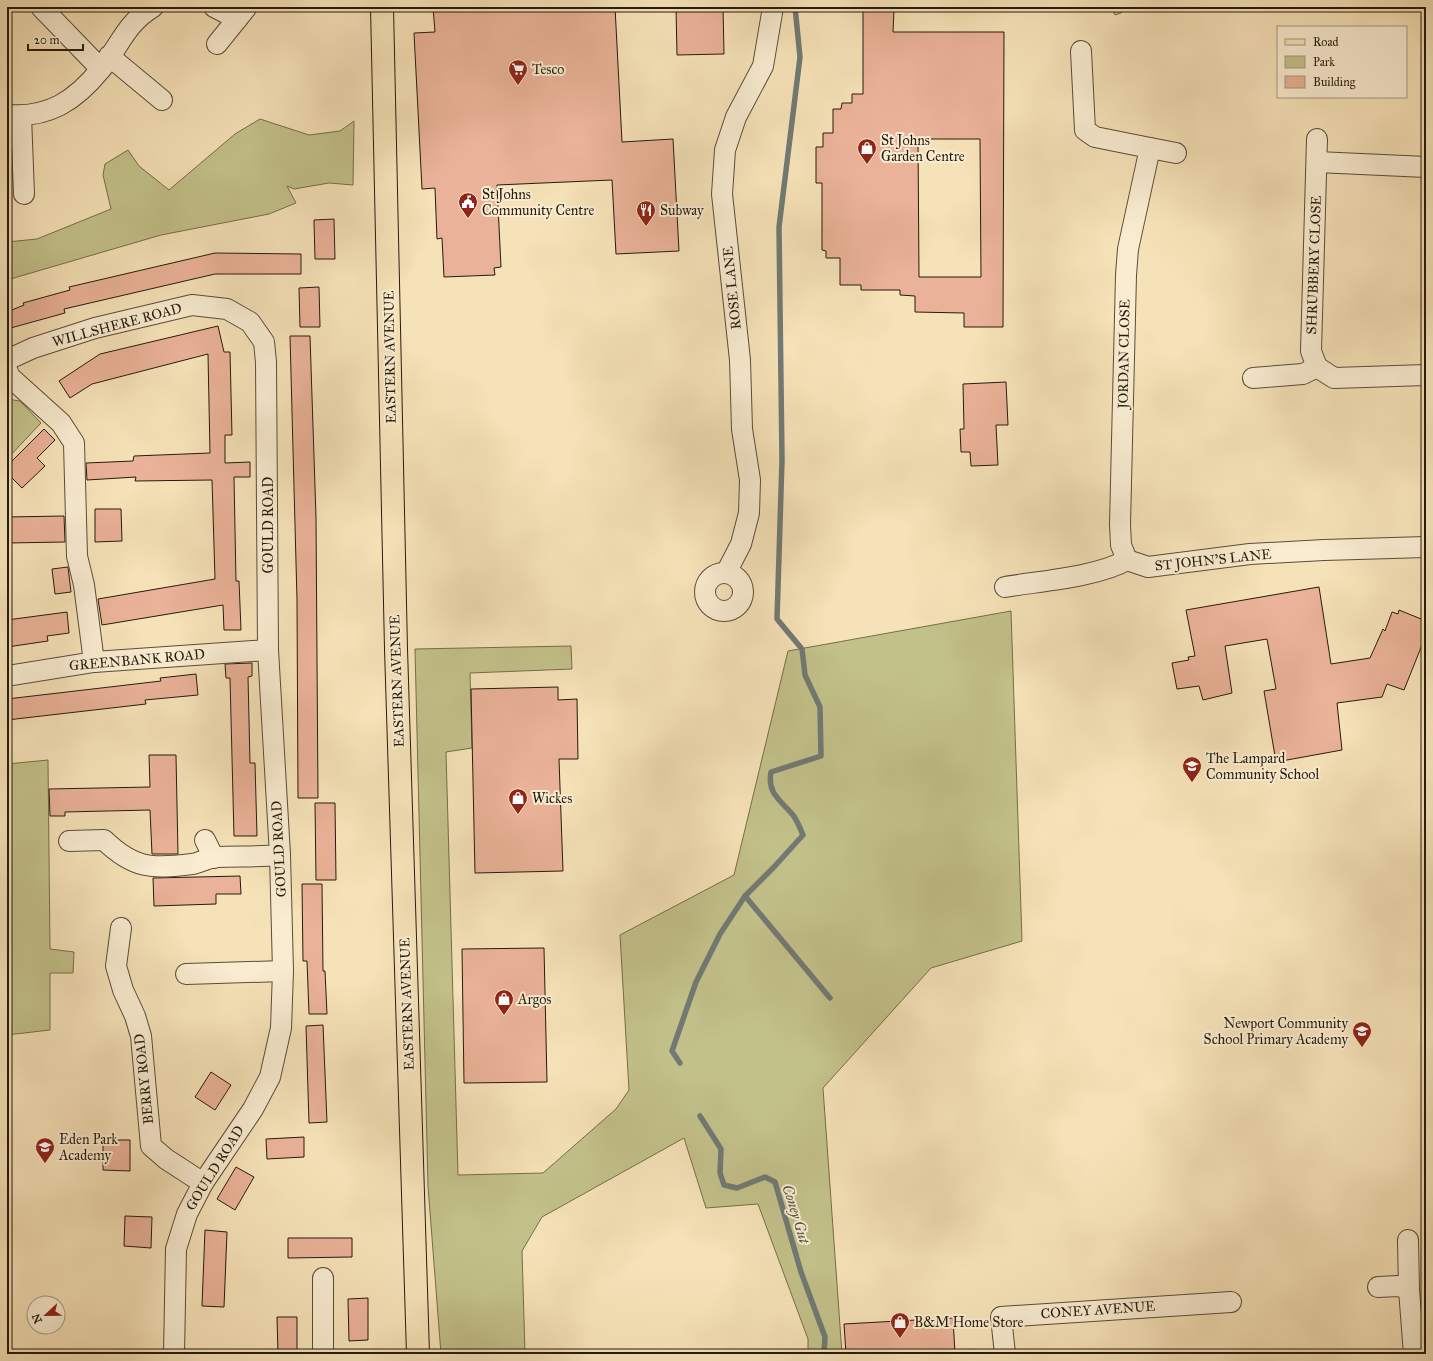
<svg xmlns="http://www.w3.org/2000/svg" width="1433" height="1361" font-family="'IM FELL Great Primer',serif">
<rect width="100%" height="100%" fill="#f6e2b8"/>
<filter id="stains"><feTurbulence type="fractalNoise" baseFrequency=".005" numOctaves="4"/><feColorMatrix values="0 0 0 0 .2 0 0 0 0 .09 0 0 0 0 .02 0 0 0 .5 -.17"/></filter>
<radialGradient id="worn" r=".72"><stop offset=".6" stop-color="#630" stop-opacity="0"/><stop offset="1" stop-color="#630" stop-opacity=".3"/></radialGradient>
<g fill="#c3c18a" stroke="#746e4b">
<path d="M 1097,7 L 1127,7 L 1121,13 L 1115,15 L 1111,8 L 1103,10 Z"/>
<path d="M 260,119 L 309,135 L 340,131 L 354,121 L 353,185 L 329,183 L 294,189 L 287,186 L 296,203 L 269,214 L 161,235 L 7,280 L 7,242 L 37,239 L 111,209 L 103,175 L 105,164 L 128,150 L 139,166 L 169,190 L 235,134 Z"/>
<path d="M 7,399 L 20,401 L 41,423 L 7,459 Z"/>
<path d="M 1011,611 L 1022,941 L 931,968 L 823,1088 L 842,1354 L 808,1354 L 808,1339 L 758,1204 L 706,1208 L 684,1138 L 542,1217 L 522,1251 L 525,1354 L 441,1354 L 428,1186 L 415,649 L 571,646 L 572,669 L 470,673 L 472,748 L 446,752 L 458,1175 L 543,1173 L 616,1109 L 629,1090 L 620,935 L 734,875 L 788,651 Z"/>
<path d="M 48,760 L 50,949 L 74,952 L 73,973 L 50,973 L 50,1030 L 7,1035 L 7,764 Z"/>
</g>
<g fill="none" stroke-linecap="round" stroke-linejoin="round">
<g stroke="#717a74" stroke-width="5.5">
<path d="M 745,896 L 830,998"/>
<path d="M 680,1063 L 672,1051 L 696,982 L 720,934 L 745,896 L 774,867 L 803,835 C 800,828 797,820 793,815 C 780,800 767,793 771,772 L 821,756 L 820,707 L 805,675 L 802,649 L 777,619 L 782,460 L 779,227 L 800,57 L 795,7"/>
<path d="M 700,1116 L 721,1149 L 720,1173 L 724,1185 L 737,1188 L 765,1177 L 775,1182 L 801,1272 L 825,1337 L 824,1354"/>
</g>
</g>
<g fill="#eab298" stroke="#261b0c" fill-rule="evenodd">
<path d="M 433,7 L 615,7 L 622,142 L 673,139 L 679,251 L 616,254 L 612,180 L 497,185 L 501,267 L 494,268 L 495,275 L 444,277 L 442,238 L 437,239 L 435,188 L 422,189 L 414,33 L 435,32 Z"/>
<path d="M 676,7 L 723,7 L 724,54 L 677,55 Z"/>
<path d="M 863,10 L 894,10 L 893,32 L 1004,32 L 1003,327 L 964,327 L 964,313 L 915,312 L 915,296 L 900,295 L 900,290 L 861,290 L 861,285 L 840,285 L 840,258 L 826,258 L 826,251 L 822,250 L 822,183 L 816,183 L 816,147 L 823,147 L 823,133 L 833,133 L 833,109 L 841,109 L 842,103 L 852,103 L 852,94 L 863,94 ZM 918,139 L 980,139 L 981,277 L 919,277 Z"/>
<path d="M 334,219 L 335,259 L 315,259 L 314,220 Z"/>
<path d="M 215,253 L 301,254 L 301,274 L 215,274 L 64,309 L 65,313 L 7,329 L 7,312 L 24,305 L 23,303 L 70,290 L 69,287 Z"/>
<path d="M 319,287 L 320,327 L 300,327 L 299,288 Z"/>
<path d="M 218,326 L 224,352 L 230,352 L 232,435 L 225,435 L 225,463 L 250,462 L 250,477 L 234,477 L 236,581 L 239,581 L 241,630 L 224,630 L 223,605 L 102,625 L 98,599 L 215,579 L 212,480 L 135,481 L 136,477 L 87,480 L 86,463 L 133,461 L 134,456 L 210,453 L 208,354 L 92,384 L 70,398 L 59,381 L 100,354 Z"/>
<path d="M 290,336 L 310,336 L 316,517 L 318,798 L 298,798 L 297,600 Z"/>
<path d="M 1006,382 L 1008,425 L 996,425 L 998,465 L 971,466 L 970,452 L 961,452 L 960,429 L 964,429 L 963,384 Z"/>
<path d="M 44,429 L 55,440 L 37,458 L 45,466 L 22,488 L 7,473 L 7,466 Z"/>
<path d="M 95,509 L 121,509 L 122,541 L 95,542 Z"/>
<path d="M 64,516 L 65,542 L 7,543 L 7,517 Z"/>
<path d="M 68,567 L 71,592 L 55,594 L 52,569 Z"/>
<path d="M 1319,587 L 1331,664 L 1370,658 L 1383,629 L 1385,631 L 1392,612 L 1398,614 L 1399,610 L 1426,621 L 1426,635 L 1404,690 L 1387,684 L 1382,697 L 1337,703 L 1342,750 L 1276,762 L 1264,691 L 1276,689 L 1267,639 L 1225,646 L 1232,693 L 1203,700 L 1199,686 L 1177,689 L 1172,663 L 1189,660 L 1188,657 L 1195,656 L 1186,610 Z"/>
<path d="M 67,612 L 69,633 L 47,636 L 48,641 L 7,647 L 7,620 Z"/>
<path d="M 252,663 L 252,676 L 248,677 L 250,763 L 255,763 L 257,836 L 234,836 L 230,678 L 226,678 L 225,664 Z"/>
<path d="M 196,674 L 198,695 L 145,700 L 146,704 L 7,720 L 7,699 L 161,681 L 160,678 Z"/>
<path d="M 558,687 L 558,700 L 577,699 L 578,759 L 559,759 L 563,871 L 475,873 L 471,689 Z"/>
<path d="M 149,755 L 176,755 L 178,854 L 152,854 L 150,810 L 65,812 L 65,816 L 50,816 L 49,789 L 150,787 Z"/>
<path d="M 315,803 L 335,803 L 336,880 L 316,880 Z"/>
<path d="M 240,876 L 241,894 L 216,894 L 216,904 L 154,906 L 153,878 Z"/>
<path d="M 302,884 L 322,884 L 323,971 L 325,971 L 327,1014 L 309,1014 L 307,961 L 303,961 Z"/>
<path d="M 544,948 L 547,1082 L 464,1083 L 462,949 Z"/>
<path d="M 323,1025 L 327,1122 L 309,1123 L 306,1026 Z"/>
<path d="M 211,1072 L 231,1085 L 215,1110 L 195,1097 Z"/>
<path d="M 304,1137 L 304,1157 L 267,1159 L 266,1139 Z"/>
<path d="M 103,1140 L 130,1140 L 130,1171 L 103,1170 Z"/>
<path d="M 236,1167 L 254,1177 L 235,1210 L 217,1199 Z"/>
<path d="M 125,1216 L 152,1217 L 151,1248 L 124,1246 Z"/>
<path d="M 205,1230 L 227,1232 L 224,1307 L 202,1306 Z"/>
<path d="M 288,1238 L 352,1238 L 352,1257 L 288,1258 Z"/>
<path d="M 368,1298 L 368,1340 L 349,1341 L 348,1299 Z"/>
<path d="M 277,1317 L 297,1317 L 297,1354 L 278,1354 Z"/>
<path d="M 953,1318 L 955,1354 L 846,1354 L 844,1324 Z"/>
</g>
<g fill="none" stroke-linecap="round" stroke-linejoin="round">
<g stroke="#5a4d37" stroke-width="22">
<g id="street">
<path d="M 41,7 L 101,69"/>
<path d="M 214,7 L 237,19"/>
<path d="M 217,44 L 246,8"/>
<path d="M 1081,51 L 1085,130 L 1095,137 L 1150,148 L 1128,249 L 1126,275 L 1120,524 L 1121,545 L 1127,560"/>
<path d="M 109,56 L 162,100"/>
<path d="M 7,115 C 49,118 75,101 101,69 C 120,46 125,24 153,7"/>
<path d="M 21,116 L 24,194"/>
<path d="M 1317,139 L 1311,351 L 1317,367"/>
<path d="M 1150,148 L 1176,153"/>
<path d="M 1317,162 L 1426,167"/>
<path d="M 7,360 L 33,348 L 95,328 L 192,305 L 227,309 L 250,322 L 264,342 L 266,362 L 268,650 L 280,855 L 283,971 L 281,1028 L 270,1077 L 253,1109 L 203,1183 L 187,1214 L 176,1249 L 174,1354"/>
<path d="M 7,370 L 10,377 L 61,423 L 74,443 L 77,556 L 84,585 L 94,662"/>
<path d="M 1253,378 L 1303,374 L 1317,367 L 1334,378 L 1426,375"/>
<circle cx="724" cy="592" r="19"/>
<path d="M 726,573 L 741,544 L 749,513 L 750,480 L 742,429 L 740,360 L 722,194 L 725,150 L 736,117 L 763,66 L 772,13 L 772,7"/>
<path d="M 1005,587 C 1040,581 1097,577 1127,560 L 1148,567 L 1250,554 L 1324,550 L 1426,547"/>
<path d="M 7,676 L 94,662 L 268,650"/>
<path d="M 205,840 L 214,858"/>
<path d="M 69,841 L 104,840 C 134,869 152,869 192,864 C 200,863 207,858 215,857 C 237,856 258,857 280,855"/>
<path d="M 121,928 L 116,966 L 123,990 L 135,1016 L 141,1036 L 151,1146 L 166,1159 L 203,1183"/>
<path d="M 186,974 L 283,971"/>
<path d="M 1408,1240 L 1409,1290"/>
<path d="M 323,1278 L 323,1354"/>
<path d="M 1378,1287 L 1399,1286 L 1409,1290 L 1414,1354"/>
<path d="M 1005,1354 L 1001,1317 L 1231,1302"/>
</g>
</g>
<g stroke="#261b0c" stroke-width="24">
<path id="primary" d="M 382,7 L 396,649 L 418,1354"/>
</g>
<use href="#street" stroke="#f9ecd1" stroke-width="20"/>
<use href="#primary" stroke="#f6e2b8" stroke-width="22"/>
</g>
<defs>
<g id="supermarket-pin" transform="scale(1)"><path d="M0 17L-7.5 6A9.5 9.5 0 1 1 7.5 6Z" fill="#8f2418" stroke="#f9ecd1"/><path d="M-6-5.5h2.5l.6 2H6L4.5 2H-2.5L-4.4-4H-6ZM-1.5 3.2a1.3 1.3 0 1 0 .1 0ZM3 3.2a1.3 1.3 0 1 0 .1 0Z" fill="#fff"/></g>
<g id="shop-pin" transform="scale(1)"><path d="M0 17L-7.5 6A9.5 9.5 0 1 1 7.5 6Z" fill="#8f2418" stroke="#f9ecd1"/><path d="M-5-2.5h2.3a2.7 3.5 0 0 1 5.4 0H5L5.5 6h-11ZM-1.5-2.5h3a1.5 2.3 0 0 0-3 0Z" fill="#fff"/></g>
<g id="civic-pin" transform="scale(1)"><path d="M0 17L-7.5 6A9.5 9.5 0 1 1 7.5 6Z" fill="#8f2418" stroke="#f9ecd1"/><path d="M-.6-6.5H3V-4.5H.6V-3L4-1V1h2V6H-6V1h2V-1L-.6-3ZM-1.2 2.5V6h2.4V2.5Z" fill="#fff"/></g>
<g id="restaurant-pin" transform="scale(1)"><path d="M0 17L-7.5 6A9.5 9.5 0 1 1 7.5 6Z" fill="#8f2418" stroke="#f9ecd1"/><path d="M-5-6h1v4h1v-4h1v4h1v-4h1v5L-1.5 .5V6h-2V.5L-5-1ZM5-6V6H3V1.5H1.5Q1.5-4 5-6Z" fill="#fff"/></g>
<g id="school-pin" transform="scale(1)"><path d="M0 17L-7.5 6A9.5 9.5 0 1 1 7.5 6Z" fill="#8f2418" stroke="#f9ecd1"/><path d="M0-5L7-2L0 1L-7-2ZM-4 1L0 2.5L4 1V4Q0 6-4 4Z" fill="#fff"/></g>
</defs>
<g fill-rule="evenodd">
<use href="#supermarket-pin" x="518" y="69"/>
<use href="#shop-pin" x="867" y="148"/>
<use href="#civic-pin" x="468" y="202"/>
<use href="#restaurant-pin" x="646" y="210"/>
<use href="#school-pin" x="1192" y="766"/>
<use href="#shop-pin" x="518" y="798"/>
<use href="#shop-pin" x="504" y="999"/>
<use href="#school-pin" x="1362" y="1031"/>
<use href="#school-pin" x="45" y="1147"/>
<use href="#shop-pin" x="900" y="1322"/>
</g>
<g text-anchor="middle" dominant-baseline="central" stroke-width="4" stroke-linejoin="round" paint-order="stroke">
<g font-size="14" fill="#261b0c" stroke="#f9ecd1" text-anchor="start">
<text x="532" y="69">Tesco</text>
<text x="881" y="140">St Johns<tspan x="881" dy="16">Garden Centre</tspan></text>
<text x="482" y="194">St Johns<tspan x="482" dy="16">Community Centre</tspan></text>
<text x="660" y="210">Subway</text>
<text x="1206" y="758">The Lampard<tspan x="1206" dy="16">Community School</tspan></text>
<text x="532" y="798">Wickes</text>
<text x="518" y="999">Argos</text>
<text x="1348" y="1023" text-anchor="end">Newport Community<tspan x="1348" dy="16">School Primary Academy</tspan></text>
<text x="59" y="1139">Eden Park<tspan x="59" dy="16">Academy</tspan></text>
<text x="914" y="1322">B&amp;M Home Store</text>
</g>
<g font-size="14" fill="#261b0c" stroke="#f9ecd1">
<text transform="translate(1314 265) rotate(-88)">SHRUBBERY CLOSE</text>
<text transform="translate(732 288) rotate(-96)">ROSE LANE</text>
<text transform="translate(117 325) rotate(-15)">WILLSHERE ROAD</text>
<text transform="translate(1124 354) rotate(-89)">JORDAN CLOSE</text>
<text transform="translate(390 357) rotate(-91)">EASTERN AVENUE</text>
<text transform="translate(268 525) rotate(-90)">GOULD ROAD</text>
<text transform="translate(1213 560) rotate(-6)">ST JOHN'S LANE</text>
<text transform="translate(137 660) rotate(-5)">GREENBANK ROAD</text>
<text transform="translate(397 681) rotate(-92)">EASTERN AVENUE</text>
<text transform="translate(279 849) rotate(-93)">GOULD ROAD</text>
<text transform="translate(407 1004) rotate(-92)">EASTERN AVENUE</text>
<text transform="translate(144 1079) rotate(-96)">BERRY ROAD</text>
<text transform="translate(215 1168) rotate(-58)">GOULD ROAD</text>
<text transform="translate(1098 1310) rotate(-4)">CONEY AVENUE</text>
</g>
<g font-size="15" font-style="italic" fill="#525349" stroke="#f9ecd1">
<text transform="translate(796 1214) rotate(73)">Coney Gut</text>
</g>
</g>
<rect width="1433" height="1361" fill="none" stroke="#f6e2b8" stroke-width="24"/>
<rect x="8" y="8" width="1417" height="1345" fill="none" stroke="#261b0c" stroke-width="2"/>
<rect x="12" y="12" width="1409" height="1337" fill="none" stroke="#261b0c"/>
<rect x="1277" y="26" width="130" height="72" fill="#f9ecd1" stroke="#a59882"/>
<rect x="1285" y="39" width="20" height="6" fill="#f6e2b8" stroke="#a59882"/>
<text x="1313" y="46" font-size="12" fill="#261b0c">Road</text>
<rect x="1285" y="56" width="20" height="12" fill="#c3c18a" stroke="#a59882"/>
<text x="1313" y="66" font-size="12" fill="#261b0c">Park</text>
<rect x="1285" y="76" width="20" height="12" fill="#eab298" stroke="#a59882"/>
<text x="1313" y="86" font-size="12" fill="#261b0c">Building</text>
<g transform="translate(46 1315) rotate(248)"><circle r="19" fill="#f9ecd1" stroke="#a59882"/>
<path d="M0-3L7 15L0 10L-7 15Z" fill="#8f2418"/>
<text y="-6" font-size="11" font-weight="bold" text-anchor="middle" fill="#261b0c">N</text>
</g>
<path d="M28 44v6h55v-6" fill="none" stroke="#261b0c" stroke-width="2"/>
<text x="34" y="44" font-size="12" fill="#261b0c" stroke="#f9ecd1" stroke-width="3" paint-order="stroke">20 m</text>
<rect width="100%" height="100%" filter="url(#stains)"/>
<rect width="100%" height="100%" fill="url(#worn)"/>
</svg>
